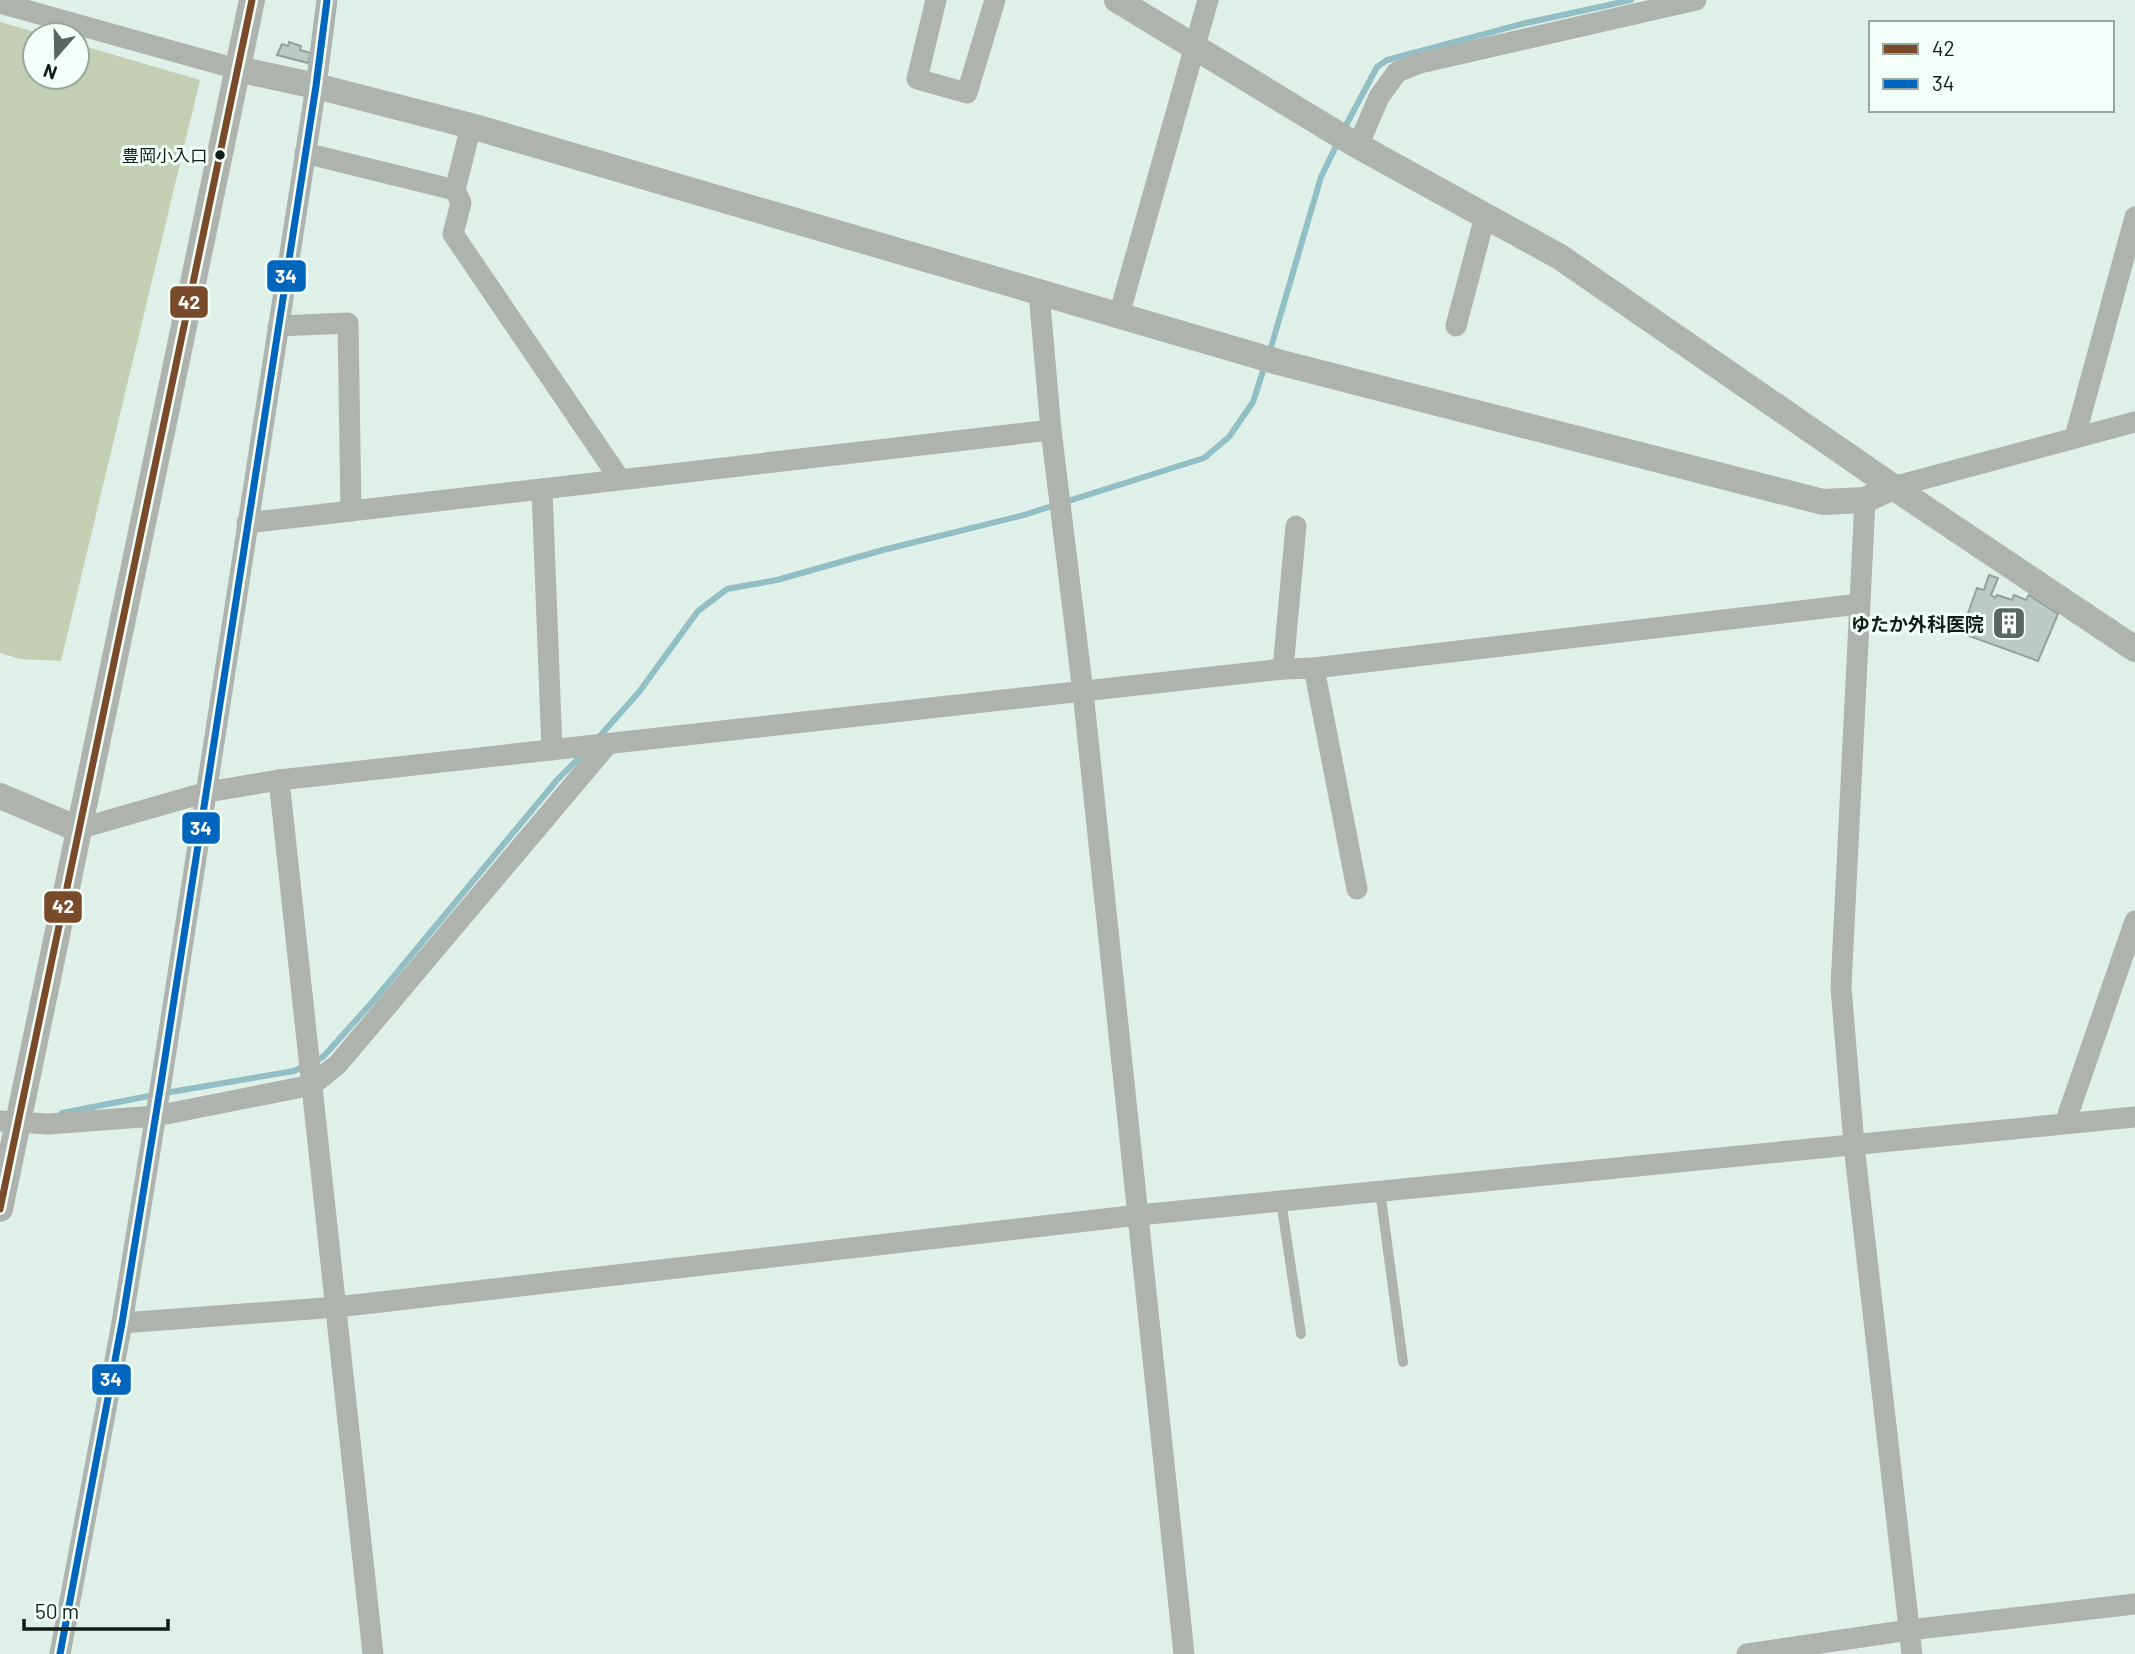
<svg xmlns="http://www.w3.org/2000/svg" width="2135" height="1654" font-family="Barlow,'Noto Sans JP',sans-serif">
<rect width="100%" height="100%" fill="#dff0e8"/>
<path fill="#c4ceb2" d="M 0,22 L 45,35 L 35,35 L 35,77 L 77,77 L 77,44 L 200,80 L 61,661 L 20,659 L 0,653 Z"/>
<g fill="none" stroke-linecap="round" stroke-linejoin="round">
<g stroke="#92bec5" stroke-width="6">
<path d="M 1344,129 L 1377,67 L 1387,60 L 1526,23 L 1631,0"/>
<path d="M 1269,354 L 1321,177 L 1338,142"/>
<path d="M 598,738 L 639,692 L 698,611 L 727,589 L 777,580 L 883,550 L 1024,515 L 1204,458 L 1229,437 L 1253,402 L 1265,365"/>
<path d="M 315,1061 L 323,1057 L 375,999 L 557,780 L 583,754"/>
<path d="M 165,1093 L 294,1071 L 305,1066"/>
<path d="M 62,1113 L 154,1095"/>
</g>
</g>
<g fill="#bccac6" stroke="#93a19d" stroke-width="2">
<path d="M 289,42 L 301,46 L 300,50 L 311,53 L 308,63 L 277,55 L 282,44 L 288,46 Z"/>
<path d="M 1989,575 L 1998,578 L 1991,595 L 1995,598 L 1997,595 L 2012,600 L 2014,595 L 2026,600 L 2029,595 L 2058,614 L 2038,661 L 1961,633 L 1977,588 L 1984,590 Z"/>
</g>
<g fill="none" stroke-linecap="round" stroke-linejoin="round">
<g stroke="#aeb3ae" stroke-width="10">
<path d="M 1380,1191 L 1403,1362"/>
<path d="M 1281,1201 L 1301,1334"/>
</g>
<g stroke="#aeb3ae" stroke-width="21">
<path d="M 936,0 L 917,79 L 967,93 L 995,0"/>
<path d="M 0,3 L 237,69"/>
<path d="M 471,126 L 455,190 L 461,203 L 453,234 L 619,478"/>
<path d="M 1358,146 L 1379,97 L 1397,72 L 1420,63 L 1696,0"/>
<path d="M 305,153 L 455,190"/>
<path d="M 1039,293 L 1051,430 L 1083,692 L 1184,1654"/>
<path d="M 1119,315 L 1208,0"/>
<path d="M 278,326 L 348,323 L 351,511"/>
<path d="M 1456,326 L 1485,216"/>
<path d="M 2075,437 L 2135,217"/>
<path d="M 1893,487 L 2135,422"/>
<path d="M 542,489 L 552,750"/>
<path d="M 1865,500 L 1841,987 L 1854,1145 L 1912,1654"/>
<path d="M 247,523 L 1051,430"/>
<path d="M 1314,668 L 1357,889"/>
<path d="M 1283,669 L 1296,526"/>
<path d="M 279,780 L 373,1654"/>
<path d="M 78,829 L 207,792 L 279,780 L 1283,669 L 1314,668 L 1859,604"/>
<path d="M 0,1121 L 48,1124 L 156,1116 L 312,1085 L 338,1064 L 607,745"/>
<path d="M 2065,1123 L 2135,921"/>
<path d="M 122,1323 L 337,1307 L 1139,1215 L 2135,1117"/>
<path d="M 60,1654 L 122,1323 L 162,1077 L 316,86 L 327,0"/>
<path d="M 1747,1654 L 1909,1630 L 2135,1604"/>
</g>
<g stroke="#aeb3ae" stroke-width="26">
<path d="M 1117,0 L 1351,142 L 1560,257 L 1893,487 L 2135,649"/>
<path d="M 237,69 L 316,86 L 471,126 L 1278,362 L 1823,502 L 1865,500 L 1893,487"/>
<path d="M 0,796 L 78,829"/>
<path d="M 0,1209 L 252,0"/>
</g>
<g stroke="#f3fff9" stroke-width="12">
<path id="bus-1" d="M 0,1209 L 252,0"/>
</g>
<g stroke="#f3fff9" stroke-width="12">
<path id="bus-2" d="M 60,1654 L 122,1323 L 162,1077 L 316,86 L 327,0"/>
</g>
<use href="#bus-1" stroke="#7a4b2a" stroke-width="7"/>
<use href="#bus-2" stroke="#0065bd" stroke-width="7"/>
</g>
<defs>
<g id="building-square" transform="scale(1.75)"><rect x="-9" y="-9" width="18" height="18" rx="4" fill="#5a6760" stroke="#f3fff9"/><path d="M-4-6H4V6H1V3H-1V6H-4ZM-2.5-4.3h1.7v1.8h-1.7ZM.8-4.3h1.7v1.8H.8ZM-2.5-1h1.7V.8h-1.7ZM.8-1h1.7V.8H.8Z" fill="#fff"/></g>
</defs>
<g fill-rule="evenodd">
<use href="#building-square" x="2009" y="623"/>
</g>
<circle fill="#121d17" stroke="#f3fff9" stroke-width="2.5" cx="220" cy="155" r="6"/>
<g text-anchor="middle" dominant-baseline="central" stroke-width="6" stroke-linejoin="round" paint-order="stroke">
<g font-size="17" fill="#121d17" stroke="#f3fff9" text-anchor="end">
<text x="207" y="155">豊岡小入口</text>
</g>
<g font-size="19" font-weight="bold" fill="#121d17" stroke="#f3fff9" text-anchor="end">
<text x="1984" y="623">ゆたか外科医院</text>
</g>
</g>
<g stroke="#f3fff9" stroke-width="2.5">
<rect x="266" y="259" width="41" height="34" rx="7" fill="#0065bd"/>
<rect x="169" y="285" width="40" height="34" rx="7" fill="#7a4b2a"/>
<rect x="181" y="811" width="40" height="34" rx="7" fill="#0065bd"/>
<rect x="43" y="890" width="40" height="34" rx="7" fill="#7a4b2a"/>
<rect x="91" y="1363" width="41" height="33" rx="7" fill="#0065bd"/>
</g>
<g font-size="19" text-anchor="middle" font-weight="bold" fill="#fff">
<text x="286" y="283">34</text>
<text x="189" y="309">42</text>
<text x="201" y="835">34</text>
<text x="63" y="913">42</text>
<text x="111" y="1386">34</text>
</g>
<rect x="1869" y="21" width="245" height="91" fill="#f3fff9" stroke="#99a59f" stroke-width="2"/>
<rect x="1883" y="44" width="35" height="10" fill="#7a4b2a" stroke="#99a59f" stroke-width="2"/>
<text x="1932" y="56" font-size="21" fill="#121d17">42</text>
<rect x="1883" y="79" width="35" height="10" fill="#0065bd" stroke="#99a59f" stroke-width="2"/>
<text x="1932" y="91" font-size="21" fill="#121d17">34</text>
<g transform="translate(56 56) rotate(200)"><circle r="33" fill="#f3fff9" stroke="#99a59f" stroke-width="2"/>
<path d="M0-5L12 26L0 18L-12 26Z" fill="#5a6760"/>
<text y="-10" font-size="19" font-weight="bold" text-anchor="middle" fill="#121d17">N</text>
</g>
<path d="M24 1619v10h144v-10" fill="none" stroke="#121d17" stroke-width="3.5"/>
<text x="35" y="1619" font-size="21" fill="#121d17" stroke="#f3fff9" stroke-width="5" paint-order="stroke">50 m</text>
</svg>
